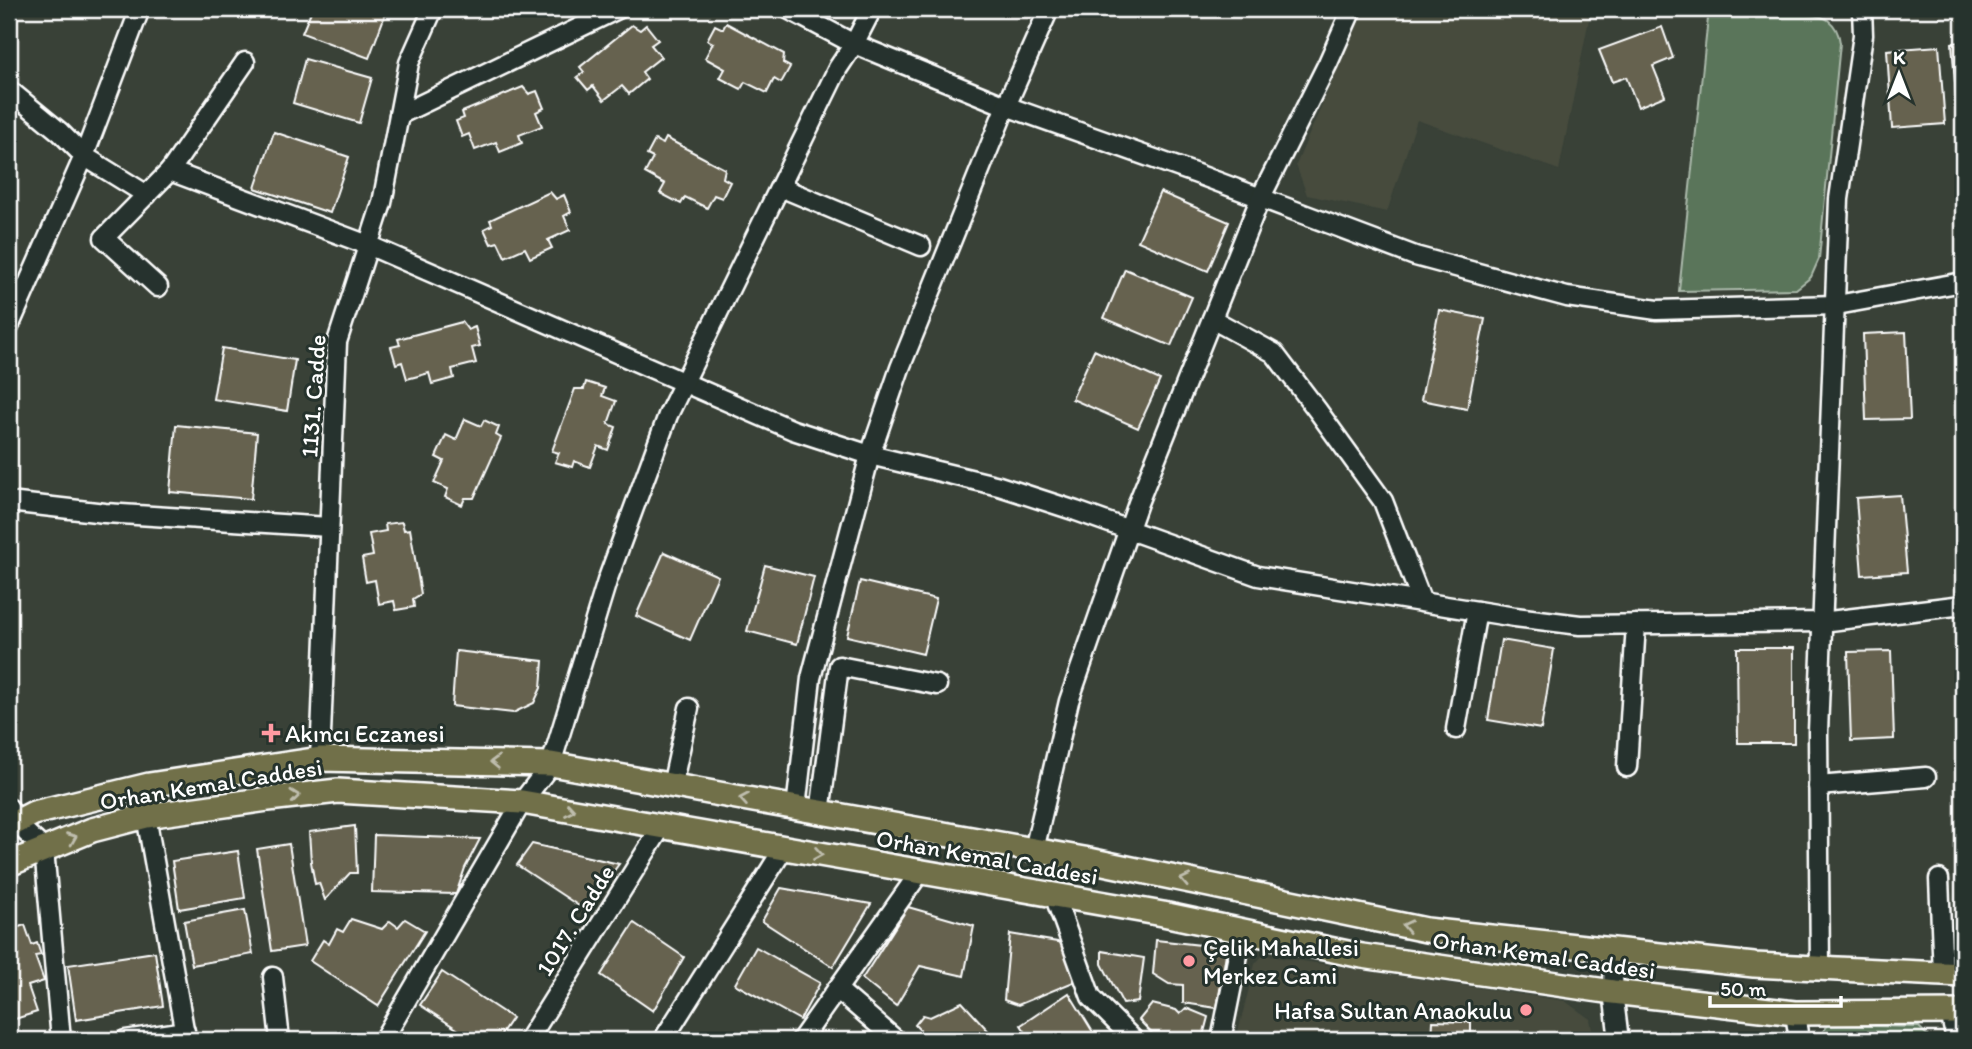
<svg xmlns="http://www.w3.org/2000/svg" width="1972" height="1049" font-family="Itim,sans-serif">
<rect width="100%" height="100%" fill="#394137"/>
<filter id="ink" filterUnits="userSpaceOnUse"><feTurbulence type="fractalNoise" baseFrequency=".0143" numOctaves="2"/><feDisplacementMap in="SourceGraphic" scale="14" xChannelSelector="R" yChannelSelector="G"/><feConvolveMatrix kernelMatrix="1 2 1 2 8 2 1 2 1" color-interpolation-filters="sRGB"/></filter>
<g filter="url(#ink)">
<g fill="#464b3e">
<path d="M 1363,9 L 1591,9 L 1559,170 L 1417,120 L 1387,212 L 1307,195 L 1296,165 Z"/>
<path d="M 1263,955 L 1565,1001 L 1590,1019 L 1594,1040 L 1236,1040 L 1255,964 Z"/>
</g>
<g fill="#5a745a" stroke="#acbaac" stroke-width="2">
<path d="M 1709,9 C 1730,9 1814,10 1828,20 C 1836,26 1839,33 1840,43 L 1819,259 L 1811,277 L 1796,289 L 1679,291 Z"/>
<path d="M 1828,1025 L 1919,1027 L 1932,1040 L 1821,1040 L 1821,1035 Z"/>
</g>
<g fill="#66624f" stroke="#fff" stroke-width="2">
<path d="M 312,9 L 369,9 L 385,15 L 369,58 L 302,33 Z"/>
<path d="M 517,9 L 541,9 L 523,19 Z"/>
<path d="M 543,9 L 563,9 L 548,17 Z"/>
<path d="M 726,23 L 784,54 L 783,63 L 790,67 L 781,83 L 774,79 L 767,93 L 745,82 L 741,89 L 720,78 L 725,69 L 705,58 L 713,43 L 707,40 L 715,25 L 723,29 Z"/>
<path d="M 632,25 L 640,30 L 646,25 L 658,40 L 651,45 L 661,57 L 642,72 L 647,79 L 629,94 L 622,86 L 604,100 L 593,86 L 588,90 L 577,77 L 584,72 L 580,67 Z"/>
<path d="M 1662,27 L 1673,58 L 1653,66 L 1665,96 L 1638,107 L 1626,77 L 1612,82 L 1599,50 Z"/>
<path d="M 1963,42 L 1963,136 L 1959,136 L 1952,43 Z"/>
<path d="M 1939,46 L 1945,124 L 1892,128 L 1887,50 Z"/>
<path d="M 305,59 L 372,78 L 359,123 L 293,103 Z"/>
<path d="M 523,87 L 529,94 L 537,91 L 544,108 L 536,112 L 542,126 L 519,135 L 522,143 L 500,152 L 496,142 L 475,150 L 469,134 L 462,137 L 456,121 L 464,118 L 462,112 Z"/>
<path d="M 274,132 L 349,157 L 330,213 L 255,188 Z"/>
<path d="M 666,138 L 725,169 L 723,178 L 730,182 L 722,198 L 714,195 L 707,208 L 685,197 L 681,204 L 660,193 L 665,184 L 645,173 L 653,158 L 647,155 L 655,140 L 663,144 Z"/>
<path d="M 550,192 L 556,199 L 564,195 L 571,212 L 564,216 L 570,230 L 548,240 L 552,248 L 530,258 L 525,248 L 505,257 L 498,242 L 491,244 L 484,229 L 492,225 L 490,220 Z"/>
<path d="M 1160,192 L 1229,222 L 1208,271 L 1138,241 Z"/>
<path d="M 1125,269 L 1192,297 L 1171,346 L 1104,318 Z"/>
<path d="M 1439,310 L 1485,319 L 1467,409 L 1421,400 Z"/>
<path d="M 462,322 L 468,330 L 475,327 L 480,346 L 472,348 L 476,363 L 452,369 L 454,378 L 432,384 L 429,373 L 407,379 L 402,362 L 396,364 L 391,347 L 400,345 L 398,339 Z"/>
<path d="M 1906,332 L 1910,419 L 1866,420 L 1863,334 Z"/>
<path d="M 222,348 L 295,360 L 287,411 L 213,399 Z"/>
<path d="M 1094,350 L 1160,380 L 1138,428 L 1072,399 Z"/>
<path d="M 586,382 L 605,388 L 602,396 L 616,401 L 608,424 L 616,427 L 608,450 L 598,446 L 590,467 L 574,461 L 572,467 L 555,462 L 559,453 L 552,451 L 575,389 L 584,389 Z"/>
<path d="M 465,419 L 481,426 L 484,420 L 499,427 L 496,435 L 501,438 L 474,498 L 465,498 L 462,505 L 445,497 L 448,489 L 434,483 L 444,461 L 436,457 L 446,435 L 456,440 Z"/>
<path d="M 176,425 L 257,433 L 251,499 L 170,492 Z"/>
<path d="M 1900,495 L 1907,572 L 1862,575 L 1856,498 Z"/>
<path d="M 402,522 L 404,530 L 410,529 L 421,594 L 413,599 L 414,607 L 396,610 L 394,601 L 379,604 L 375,580 L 366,582 L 362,558 L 373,556 L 369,534 L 386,531 L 385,524 Z"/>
<path d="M 664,552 L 718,576 L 690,640 L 636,616 Z"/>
<path d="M 765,565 L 814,577 L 797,644 L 747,631 Z"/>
<path d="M 860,581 L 936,599 L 923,654 L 847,636 Z"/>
<path d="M 1501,640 L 1554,649 L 1541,729 L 1488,720 Z"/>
<path d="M 1737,648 L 1794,648 L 1794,743 L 1738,743 Z"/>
<path d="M 456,651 L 543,661 L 541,688 L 534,703 L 513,713 L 452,706 Z"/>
<path d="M 1891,651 L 1894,739 L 1851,741 L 1848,652 Z"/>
<path d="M 355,826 L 357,873 L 350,873 L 325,900 L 319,883 L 315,884 L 311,862 L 309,832 Z"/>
<path d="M 374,835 L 480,839 L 465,868 L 456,894 L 372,892 Z"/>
<path d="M 289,844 L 305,946 L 272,951 L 257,849 Z"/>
<path d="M 532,844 L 619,864 L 585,910 L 517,865 Z"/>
<path d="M 238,851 L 245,898 L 179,909 L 172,861 Z"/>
<path d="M 781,888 L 871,904 L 833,967 L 762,921 Z"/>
<path d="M 908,907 L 974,926 L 964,976 L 920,966 L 896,1006 L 862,979 Z"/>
<path d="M 245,910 L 253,954 L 192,965 L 184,921 Z"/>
<path d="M 351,919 L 382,929 L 390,921 L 398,927 L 405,919 L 425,931 L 378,1006 L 310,961 L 323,940 L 329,944 L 337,929 L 343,932 Z"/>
<path d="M 634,923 L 684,957 L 653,1011 L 601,975 Z"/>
<path d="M 25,925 L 32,945 L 37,943 L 41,955 L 35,956 L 44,981 L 28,986 L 37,1012 L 9,1021 L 9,930 Z"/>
<path d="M 1010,934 L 1063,943 L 1076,981 L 1018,1005 L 1004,1000 Z"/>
<path d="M 1156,940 L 1227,948 L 1217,1008 L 1183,1003 L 1183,985 L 1169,984 L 1153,974 Z"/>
<path d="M 756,947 L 820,983 L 800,1020 L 735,984 Z"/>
<path d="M 1102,951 L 1144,958 L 1138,1002 L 1123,1004 L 1102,964 Z"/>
<path d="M 155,952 L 163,1006 L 76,1020 L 68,965 Z"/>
<path d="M 442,972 L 512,1018 L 497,1040 L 474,1040 L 420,1005 Z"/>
<path d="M 1069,993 L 1096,1037 L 1090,1040 L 1031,1040 L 1021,1025 Z"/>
<path d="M 962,1002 L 994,1037 L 991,1040 L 929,1040 L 915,1025 L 923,1015 L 930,1017 Z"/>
<path d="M 1152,1004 L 1176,1010 L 1180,1014 L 1186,1008 L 1208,1017 L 1202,1040 L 1158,1040 L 1139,1020 Z"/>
<path d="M 1433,1021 L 1471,1022 L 1471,1040 L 1432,1040 Z"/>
<path d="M 1713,1037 L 1713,1040 L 1658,1040 L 1658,1039 Z"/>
</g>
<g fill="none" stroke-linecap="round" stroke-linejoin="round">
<g stroke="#fff" stroke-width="23">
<g id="minor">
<path d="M 788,9 L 854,44 L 1006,106 L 1197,174 L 1415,256 L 1567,297 L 1657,310 L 1837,305 L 1963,282"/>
<path d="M 9,90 L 60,132 L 84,156 L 147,195"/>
<path d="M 399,115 L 618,9"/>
<path d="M 170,171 L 368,245 L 793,430 L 870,455 L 999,486 L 1076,511 L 1258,576 L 1515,617 L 1580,625 L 1821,622 L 1963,605"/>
<path d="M 780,187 L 921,246"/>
<path d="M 158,287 L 104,238 L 170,171 L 245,62"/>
<path d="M 1212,319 L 1274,353 L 1318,411 L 1383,501 L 1422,602"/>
<path d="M 9,327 L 84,156 L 140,9"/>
<path d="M 9,502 L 105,513 L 329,527"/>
<path d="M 1456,729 L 1477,611"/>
<path d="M 320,759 L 337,342 L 382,203 L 409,63 L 433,9"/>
<path d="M 1627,767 L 1636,624"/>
<path d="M 672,786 L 689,708"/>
<path d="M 1818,786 L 1926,777"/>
<path d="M 9,808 L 16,823 L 44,849 L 61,1040"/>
<path d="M 796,808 L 811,678 L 870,455 L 900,368 L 1006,106 L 1049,9"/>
<path d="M 820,813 L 839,666 L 937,685"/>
<path d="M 146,816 L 186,1040"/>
<path d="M 1034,850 L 1069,701 L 1138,503 L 1260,199 L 1328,63 L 1352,9"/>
<path d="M 1939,879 L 1943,975"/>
<path d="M 1054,895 L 1091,997 L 1134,1040"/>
<path d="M 1614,950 L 1613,992 L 1619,1040"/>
<path d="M 1820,969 L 1818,732 L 1839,199 L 1863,35 L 1862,9"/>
<path d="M 273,977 L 280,1040"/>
<path d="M 837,989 L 896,1040"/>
<path d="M 1950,1012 L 1956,1040"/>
<path d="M 1795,1013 L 1799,1040"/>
<path d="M 125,1040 L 185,1031"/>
<path d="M 383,1040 L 522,802 L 551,764 L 607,581 L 668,415 L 838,68 L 854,44 L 872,9"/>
<path d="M 528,1040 L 662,826"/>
<path d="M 663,1040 L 784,848"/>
<path d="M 801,1040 L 920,872"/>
<path d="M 1221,1040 L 1243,930"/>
</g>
</g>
<g stroke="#fff" stroke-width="28">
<g id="major">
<path d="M 9,826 L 34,813 L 149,785 L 320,759 L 551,764 L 1084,859 L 1426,930 L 1754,965 L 1963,975"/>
<path d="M 9,864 L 92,830 L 146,816 L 268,799 L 338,791 L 522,802 L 1163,914 L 1362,956 L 1613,992 L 1795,1013 L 1963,1012"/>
</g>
</g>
<use href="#minor" stroke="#26332d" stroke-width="18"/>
<use href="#major" stroke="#716f4a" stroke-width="23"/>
</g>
<defs><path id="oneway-chevron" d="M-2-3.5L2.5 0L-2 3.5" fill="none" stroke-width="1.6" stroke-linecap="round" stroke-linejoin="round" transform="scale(1.75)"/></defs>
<g stroke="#bfbeae">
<use href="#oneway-chevron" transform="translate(495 762) rotate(-178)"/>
<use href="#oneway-chevron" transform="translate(295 796) rotate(-6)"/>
<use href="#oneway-chevron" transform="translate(744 799) rotate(-170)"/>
<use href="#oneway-chevron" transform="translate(570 810) rotate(10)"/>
<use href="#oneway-chevron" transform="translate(72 838) rotate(-22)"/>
<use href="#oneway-chevron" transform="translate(818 854) rotate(10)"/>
<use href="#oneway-chevron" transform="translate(1185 880) rotate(-168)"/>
<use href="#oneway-chevron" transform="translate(1407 926) rotate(-168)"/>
</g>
</g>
<g fill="#ff9aa2" stroke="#26332d" stroke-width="2.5">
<path d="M267.5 722.5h7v7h7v7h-7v7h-7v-7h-7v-7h7z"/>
<circle cx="1189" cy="961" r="7"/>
<circle cx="1526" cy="1010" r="7"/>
</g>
<g text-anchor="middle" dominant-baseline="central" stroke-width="6" stroke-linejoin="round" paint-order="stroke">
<g font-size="24" fill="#fff" stroke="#26332d">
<text transform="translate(313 396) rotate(-86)">1131. Cadde</text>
<text transform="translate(211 784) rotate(-9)">Orhan Kemal Caddesi</text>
<text transform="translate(987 857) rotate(10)">Orhan Kemal Caddesi</text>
<text transform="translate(575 920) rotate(-58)">1017. Cadde</text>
<text transform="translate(1544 955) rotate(8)">Orhan Kemal Caddesi</text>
</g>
<g font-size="24" fill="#fff" stroke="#26332d" text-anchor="start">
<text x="285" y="733">Akıncı Eczanesi</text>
<text x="1203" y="947">Çelik Mahallesi<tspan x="1203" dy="28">Merkez Cami</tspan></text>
<text x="1512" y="1010" text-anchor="end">Hafsa Sultan Anaokulu</text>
</g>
</g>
<rect width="1972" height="1049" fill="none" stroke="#26332d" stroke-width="35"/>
<rect x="18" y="18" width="1937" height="1014" fill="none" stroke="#fff" stroke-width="2.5" filter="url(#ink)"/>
<g transform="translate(1899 74)" stroke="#26332d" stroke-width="5" paint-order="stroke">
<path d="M0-5L12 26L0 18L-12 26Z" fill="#ffffff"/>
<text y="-10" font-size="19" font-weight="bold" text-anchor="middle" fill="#ffffff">K</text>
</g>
<path d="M1710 996v10h131v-10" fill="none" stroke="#ffffff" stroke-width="3.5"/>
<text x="1720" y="996" font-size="21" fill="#ffffff" stroke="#26332d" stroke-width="5" paint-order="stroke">50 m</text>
</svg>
